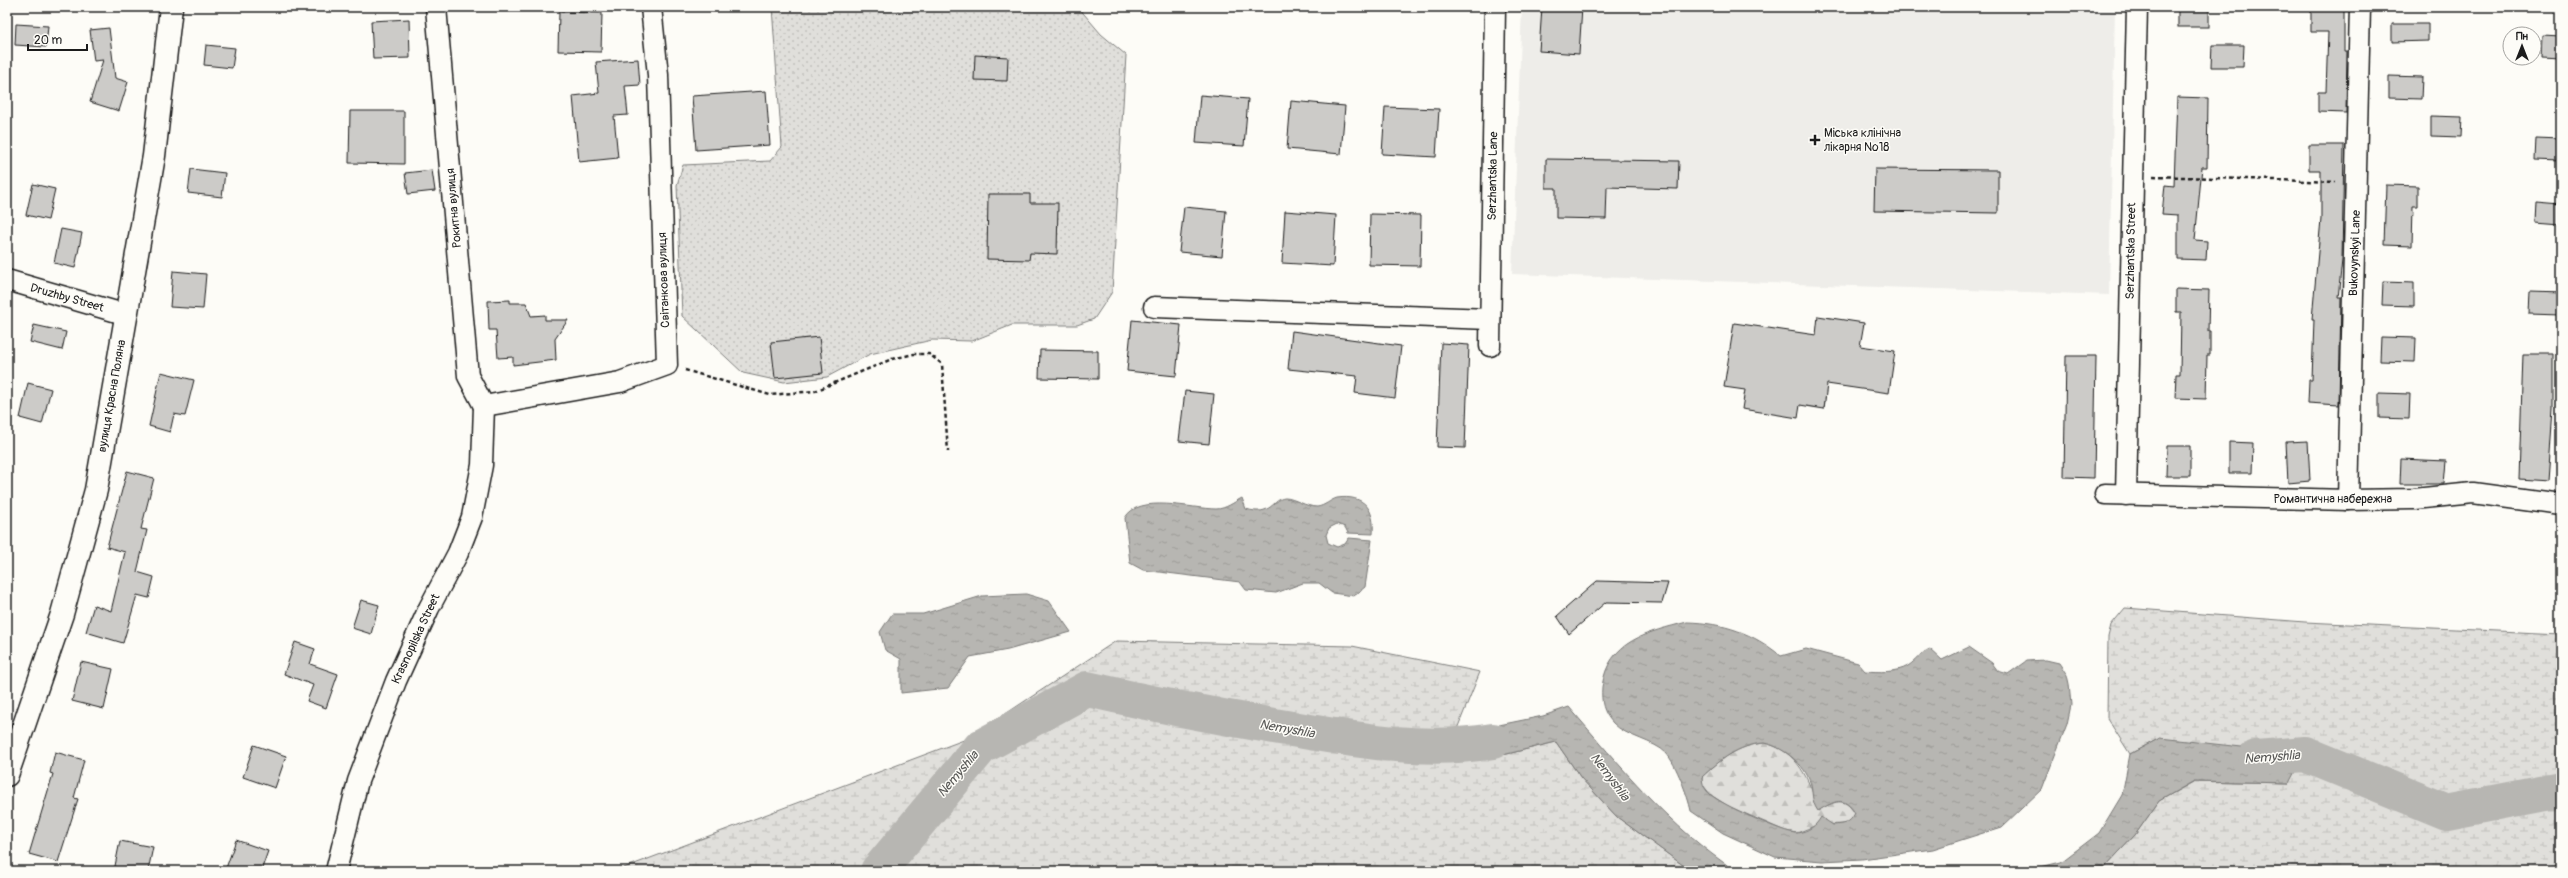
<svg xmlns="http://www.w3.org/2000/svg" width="2568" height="878" font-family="Pangolin,sans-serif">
<defs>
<pattern id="grass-dots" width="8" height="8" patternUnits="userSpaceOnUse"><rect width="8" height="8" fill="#e0dfdb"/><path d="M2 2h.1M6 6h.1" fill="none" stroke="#c0bfbb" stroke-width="1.8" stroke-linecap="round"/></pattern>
<pattern id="forest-firs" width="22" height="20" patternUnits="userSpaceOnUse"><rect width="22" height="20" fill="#e0dfdb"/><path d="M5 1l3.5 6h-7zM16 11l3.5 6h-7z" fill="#c0bfbb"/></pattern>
<pattern id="wetland-marsh" width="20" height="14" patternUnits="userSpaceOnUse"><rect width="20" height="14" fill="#e0dfdb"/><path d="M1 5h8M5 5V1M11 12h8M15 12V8" fill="none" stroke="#c0bfbb"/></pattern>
<pattern id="water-ripples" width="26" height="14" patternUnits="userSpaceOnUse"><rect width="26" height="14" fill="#b7b6b2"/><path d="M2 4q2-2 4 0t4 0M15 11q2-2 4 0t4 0" fill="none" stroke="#9d9c98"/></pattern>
</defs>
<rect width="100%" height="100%" fill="#fdfcf7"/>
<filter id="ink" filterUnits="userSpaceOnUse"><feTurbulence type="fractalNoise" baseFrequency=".025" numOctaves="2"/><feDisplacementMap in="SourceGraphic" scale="8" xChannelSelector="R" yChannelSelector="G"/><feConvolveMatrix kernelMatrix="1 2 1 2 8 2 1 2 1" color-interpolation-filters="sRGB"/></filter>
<g filter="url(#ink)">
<path fill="#eeede9" d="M 1522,7 L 2115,7 L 2109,295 L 1512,274 Z"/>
<path fill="url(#grass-dots)" stroke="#7e7e7c" d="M 772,7 L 1078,7 L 1101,34 L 1126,55 L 1112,292 L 1094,319 L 1077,325 L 1012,325 L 972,341 L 932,340 L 870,354 L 827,377 L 784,382 L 743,373 L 682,316 L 677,185 L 683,165 L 770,161 L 782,147 Z"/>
<path fill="url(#forest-firs)" stroke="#7e7e7c" d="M 1764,743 C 1798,750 1810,781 1818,810 C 1835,802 1844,795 1855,814 L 1852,820 L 1845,824 L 1817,825 L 1797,833 L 1785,831 L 1728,806 L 1711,795 L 1702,784 L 1702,777 C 1720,760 1738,745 1764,743 Z"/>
<g fill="url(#wetland-marsh)" stroke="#7e7e7c">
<path d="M 2125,608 L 2305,622 L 2561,634 L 2561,871 L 2101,871 L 2135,835 L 2159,801 L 2195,781 L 2290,783 L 2160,738 L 2130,754 L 2107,718 L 2108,637 L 2111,625 Z"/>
<path d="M 1116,641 L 1352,646 L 1480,672 L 1455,734 L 1437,752 L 1464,761 L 1507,754 L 1556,742 L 1581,778 L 1617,817 L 1691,871 L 616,871 L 969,738 Z"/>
</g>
<g fill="url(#water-ripples)" stroke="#797876" fill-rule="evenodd">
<path d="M 1242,498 L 1246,509 C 1272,517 1272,499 1285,498 C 1294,498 1306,507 1317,507 C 1325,506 1330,500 1337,498 C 1365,494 1375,510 1373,534 L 1348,533 L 1345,527 L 1337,524 L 1329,528 L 1326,535 L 1328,543 L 1337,547 L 1345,544 L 1349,538 L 1372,540 L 1365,587 L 1354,596 L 1332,593 L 1319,583 L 1303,583 L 1276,593 L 1246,590 L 1240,582 L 1143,570 L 1130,563 L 1125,518 C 1138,493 1192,509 1216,509 C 1226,509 1234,502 1242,498 Z"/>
<path d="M 1026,594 L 1049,601 L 1071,632 L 1008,650 L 970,657 L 948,688 L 901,693 L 901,659 L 885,650 L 880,632 L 892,614 L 923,614 L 982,596 Z"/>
<path d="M 1687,622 C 1724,623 1753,633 1781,656 L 1806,649 L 1858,663 L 1865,671 C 1879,672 1896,673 1908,666 C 1917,660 1920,653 1930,649 L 1942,660 L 1969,647 L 1992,663 L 1998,671 L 2008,674 L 2026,661 L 2046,660 L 2059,663 L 2067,675 L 2069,684 L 2071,705 L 2067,724 L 2042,789 L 2002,827 L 1933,849 L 1862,859 L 1822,861 L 1775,857 L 1723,833 L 1691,811 C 1688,796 1676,764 1666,753 C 1655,741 1626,737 1613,723 C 1603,712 1601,702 1602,687 C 1608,640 1649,632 1687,622 ZM 1764,743 C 1781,746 1802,762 1809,779 C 1814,790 1810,800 1818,811 C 1834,801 1844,795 1855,813 C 1850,824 1843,824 1833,825 L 1821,817 C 1816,826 1809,831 1797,833 C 1785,834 1721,804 1711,795 C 1705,790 1702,784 1702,777 C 1720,760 1738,745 1764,743 Z"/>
<path d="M 1569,707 C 1620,766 1670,828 1736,871 L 1691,871 L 1617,817 L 1581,778 L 1556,742 L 1507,754 L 1464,761 L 1437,752 L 1455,734 L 1543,716 Z"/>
<path d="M 2160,738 L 2305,754 L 2290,783 L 2194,781 L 2159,801 L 2135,835 L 2101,871 L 2024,871 L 2061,862 L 2099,833 L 2122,795 L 2130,754 Z"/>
</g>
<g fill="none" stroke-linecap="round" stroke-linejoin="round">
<g stroke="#b7b6b2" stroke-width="36">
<path d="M 2256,758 L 2305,754 L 2447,812 L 2561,790"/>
<path d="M 878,871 L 981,747 L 1087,689 C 1153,704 1219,717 1286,728 C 1355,740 1423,753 1493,741"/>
</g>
</g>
<g fill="#cccbc8" stroke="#1c1c1c">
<path d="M 1542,7 L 1582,7 L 1579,54 L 1539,51 Z"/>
<rect x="2178" y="7" width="31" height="20"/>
<path d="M 2311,7 L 2344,7 L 2344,51 L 2347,51 L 2346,113 L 2318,112 L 2318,92 L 2326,92 L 2328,32 L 2311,32 Z"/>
<path d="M 559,12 L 602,13 L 601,52 L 558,51 Z"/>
<path d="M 409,19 L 410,58 L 373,59 L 371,21 Z"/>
<path d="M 16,24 L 48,26 L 46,47 L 15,45 Z"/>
<path d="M 2392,24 L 2428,24 L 2428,41 L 2392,42 Z"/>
<path d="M 109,28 L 115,78 L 128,82 L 119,111 L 90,102 L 103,60 L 94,61 L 90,30 Z"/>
<path d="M 2542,36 L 2561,37 L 2561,58 L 2541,57 Z"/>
<path d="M 206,45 L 235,48 L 232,68 L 204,65 Z"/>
<path d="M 2212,45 L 2244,45 L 2243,67 L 2211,67 Z"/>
<path d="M 975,55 L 1008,57 L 1007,81 L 974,80 Z"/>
<path d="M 638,59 L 640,85 L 625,86 L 628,115 L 614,116 L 618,158 L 579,162 L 573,96 L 599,93 L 596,62 Z"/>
<path d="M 2389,76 L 2422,77 L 2421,99 L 2389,98 Z"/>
<path d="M 766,91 L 770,145 L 696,150 L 692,96 Z"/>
<path d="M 1200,95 L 1248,99 L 1244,146 L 1196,143 Z"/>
<path d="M 2177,97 L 2208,98 L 2207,167 L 2202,167 L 2195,240 L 2207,241 L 2206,260 L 2178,259 L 2178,215 L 2162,214 L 2165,185 L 2174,186 Z"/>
<path d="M 1291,101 L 1345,106 L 1341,154 L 1287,149 Z"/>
<path d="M 1385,107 L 1439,109 L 1436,157 L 1382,154 Z"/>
<path d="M 350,111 L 404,111 L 404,164 L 349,163 Z"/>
<path d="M 2431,116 L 2462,117 L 2461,137 L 2431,136 Z"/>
<path d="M 2536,138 L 2561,139 L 2561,161 L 2535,160 Z"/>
<path d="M 2309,145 L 2344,145 L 2342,260 L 2338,298 L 2341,298 L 2339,405 L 2308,403 L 2309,380 L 2312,380 L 2314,319 L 2312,319 L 2321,219 L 2321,170 L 2309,170 Z"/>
<path d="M 1546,159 L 1679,161 L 1678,189 L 1607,187 L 1606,219 L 1556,218 L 1556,188 L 1546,188 Z"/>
<path d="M 191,169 L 225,173 L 222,197 L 188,193 Z"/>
<path d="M 1875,169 L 1998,170 L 1998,213 L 1874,211 Z"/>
<path d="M 432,170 L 435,191 L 408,194 L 405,173 Z"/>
<path d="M 33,184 L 55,189 L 48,220 L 26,215 Z"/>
<path d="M 2386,185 L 2418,186 L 2418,206 L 2413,206 L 2412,246 L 2384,245 Z"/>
<path d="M 988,194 L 1030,194 L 1030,203 L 1058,203 L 1057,254 L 1030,253 L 1029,260 L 987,259 Z"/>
<path d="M 2537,202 L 2561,204 L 2561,224 L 2536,222 Z"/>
<path d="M 1184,207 L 1226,211 L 1222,256 L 1179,252 Z"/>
<path d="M 1285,211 L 1336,215 L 1333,266 L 1282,263 Z"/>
<path d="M 1370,214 L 1421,215 L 1420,266 L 1369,265 Z"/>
<path d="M 61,229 L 82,233 L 75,268 L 54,263 Z"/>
<path d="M 173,271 L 206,274 L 203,309 L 170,307 Z"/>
<path d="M 2383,282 L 2414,283 L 2414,306 L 2382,305 Z"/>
<path d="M 2176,289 L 2209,290 L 2208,331 L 2210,331 L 2210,355 L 2207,355 L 2206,399 L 2175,398 L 2176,374 L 2180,374 L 2181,312 L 2176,312 Z"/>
<path d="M 2530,292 L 2561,293 L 2560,315 L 2529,314 Z"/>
<path d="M 510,300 L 510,303 L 526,303 L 531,316 L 545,315 L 545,320 L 568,320 L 555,339 L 556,360 L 513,365 L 513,357 L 498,358 L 496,330 L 489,330 L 488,301 Z"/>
<path d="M 1818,316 L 1864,323 L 1860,346 L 1895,351 L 1889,393 L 1827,384 L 1824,409 L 1800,405 L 1798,418 L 1742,409 L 1745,390 L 1724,387 L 1734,323 L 1816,335 Z"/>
<path d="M 1132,320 L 1181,325 L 1176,376 L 1127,371 Z"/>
<path d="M 34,325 L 66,332 L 62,350 L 30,342 Z"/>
<path d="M 1292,331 L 1401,346 L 1395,398 L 1355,393 L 1357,376 L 1288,369 Z"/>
<path d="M 819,337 L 823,373 L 775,378 L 771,342 Z"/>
<path d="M 2381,337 L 2416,338 L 2415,362 L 2380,361 Z"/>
<path d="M 1441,343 L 1469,345 L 1465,448 L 1437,447 Z"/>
<path d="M 1040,350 L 1098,351 L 1098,379 L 1039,378 Z"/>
<path d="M 2523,354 L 2553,354 L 2553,411 L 2548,481 L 2519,479 Z"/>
<path d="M 2066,356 L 2096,356 L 2094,478 L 2064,477 Z"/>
<path d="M 161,372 L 194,380 L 185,416 L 174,414 L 170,432 L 149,426 Z"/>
<path d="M 28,383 L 51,389 L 42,424 L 20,418 Z"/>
<path d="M 1185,391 L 1214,394 L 1209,444 L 1179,441 Z"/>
<path d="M 2379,393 L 2410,394 L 2409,419 L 2379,418 Z"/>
<path d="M 2308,441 L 2310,481 L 2288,483 L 2286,442 Z"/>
<path d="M 2229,442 L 2253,443 L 2252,473 L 2229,473 Z"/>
<path d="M 2167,446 L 2190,446 L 2190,476 L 2166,476 Z"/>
<path d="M 2401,459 L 2446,461 L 2444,484 L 2400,484 Z"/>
<path d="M 127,471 L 154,478 L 141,529 L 147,530 L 137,572 L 154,577 L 149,598 L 137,595 L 123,643 L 86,632 L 94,605 L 111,611 L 125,552 L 107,547 Z"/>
<path d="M 1597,581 L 1668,583 L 1662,603 L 1606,602 L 1569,634 L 1557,616 Z"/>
<path d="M 361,600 L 379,605 L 371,634 L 352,628 Z"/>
<path d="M 295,642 L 315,649 L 310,664 L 338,674 L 326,708 L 307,701 L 313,685 L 284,674 Z"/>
<path d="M 81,662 L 113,669 L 104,709 L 72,701 Z"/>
<path d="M 254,745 L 286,756 L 275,788 L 243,777 Z"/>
<path d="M 55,752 L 84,760 L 74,798 L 78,799 L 58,862 L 29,854 L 53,774 L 50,773 Z"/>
<path d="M 236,840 L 268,851 L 261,871 L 225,871 Z"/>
<path d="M 120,841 L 153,847 L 148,871 L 114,871 Z"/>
</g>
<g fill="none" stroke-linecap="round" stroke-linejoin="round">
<g stroke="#1c1c1c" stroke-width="23">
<g id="street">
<path d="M 436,7 L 468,376 L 484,406"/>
<path d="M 7,280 L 127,315"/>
<path d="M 1154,307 L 1490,319"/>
<path d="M 1490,346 L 1495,7"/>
<path d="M 484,406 L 620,382 L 667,365 L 658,75 L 651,7"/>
<path d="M 2105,494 L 2348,500 L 2414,499 L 2473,493 L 2561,505"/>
<path d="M 2126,495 L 2137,7"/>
<path d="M 2348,500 L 2360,7"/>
<path d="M 336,871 L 358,781 L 396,681 L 429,608 L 458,553 L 472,517 L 482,465 L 484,406"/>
</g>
</g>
<g stroke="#1c1c1c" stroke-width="25">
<path id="secondary" d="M 7,775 L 62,614 L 96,490 L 154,156 L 171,7"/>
</g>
<g stroke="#1c1c1c" stroke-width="2.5" stroke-dasharray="4 3" stroke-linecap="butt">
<path d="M 2153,176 L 2336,182"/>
<path d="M 685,370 L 770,395 L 815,391 L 892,359 L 914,354 L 929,354 L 942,364 L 948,452"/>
</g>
<use href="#street" stroke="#fdfcf7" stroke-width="20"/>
<use href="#secondary" stroke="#fdfcf7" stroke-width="22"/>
</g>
</g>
<path fill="#1c1c1c" stroke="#fdfcf7" stroke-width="1.5" d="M1813 134h4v4h4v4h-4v4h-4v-4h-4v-4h4z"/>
<g text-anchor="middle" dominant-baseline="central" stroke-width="3" stroke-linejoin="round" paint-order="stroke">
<g font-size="12" fill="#1c1c1c" stroke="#fdfcf7" text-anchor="start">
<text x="1824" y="133">Міська клінічна<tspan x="1824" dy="14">лікарня №18</tspan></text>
</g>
<g font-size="12" fill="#1c1c1c" stroke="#fdfcf7">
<text transform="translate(1493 176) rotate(-89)">Serzhantska Lane</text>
<text transform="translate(454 208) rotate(-95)">Рокитна вулиця</text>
<text transform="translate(2131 251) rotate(-89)">Serzhantska Street</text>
<text transform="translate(2355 253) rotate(-88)">Bukovynskyi Lane</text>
<text transform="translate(664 280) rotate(-92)">Світанкова вулиця</text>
<text transform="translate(67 298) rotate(16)">Druzhby Street</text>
<text transform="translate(112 396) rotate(-80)">вулиця Красна Поляна</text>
<text x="2333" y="499">Романтична набережна</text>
<text transform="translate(416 639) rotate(-65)">Krasnopilska Street</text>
</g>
<g font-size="13" font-style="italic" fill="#5a5a58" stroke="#fdfcf7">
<text transform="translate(1287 729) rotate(10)">Nemyshlia</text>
<text transform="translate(2272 757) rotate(-4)">Nemyshlia</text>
<text transform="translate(958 774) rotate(-50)">Nemyshlia</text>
<text transform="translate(1610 777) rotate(53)">Nemyshlia</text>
</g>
</g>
<rect width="2568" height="878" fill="none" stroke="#fdfcf7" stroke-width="24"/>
<rect x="12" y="12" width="2544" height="854" fill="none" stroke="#1c1c1c" stroke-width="1.5" filter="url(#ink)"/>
<g transform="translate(2522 46)"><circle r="19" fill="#fdfcf7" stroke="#a3a29f"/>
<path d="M0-3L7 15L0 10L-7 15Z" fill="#1c1c1c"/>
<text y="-6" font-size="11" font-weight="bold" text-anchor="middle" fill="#1c1c1c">Пн</text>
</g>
<path d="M28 44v6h59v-6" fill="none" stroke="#1c1c1c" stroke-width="2"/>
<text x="34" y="44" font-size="12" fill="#1c1c1c" stroke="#fdfcf7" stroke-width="3" paint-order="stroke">20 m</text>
</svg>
